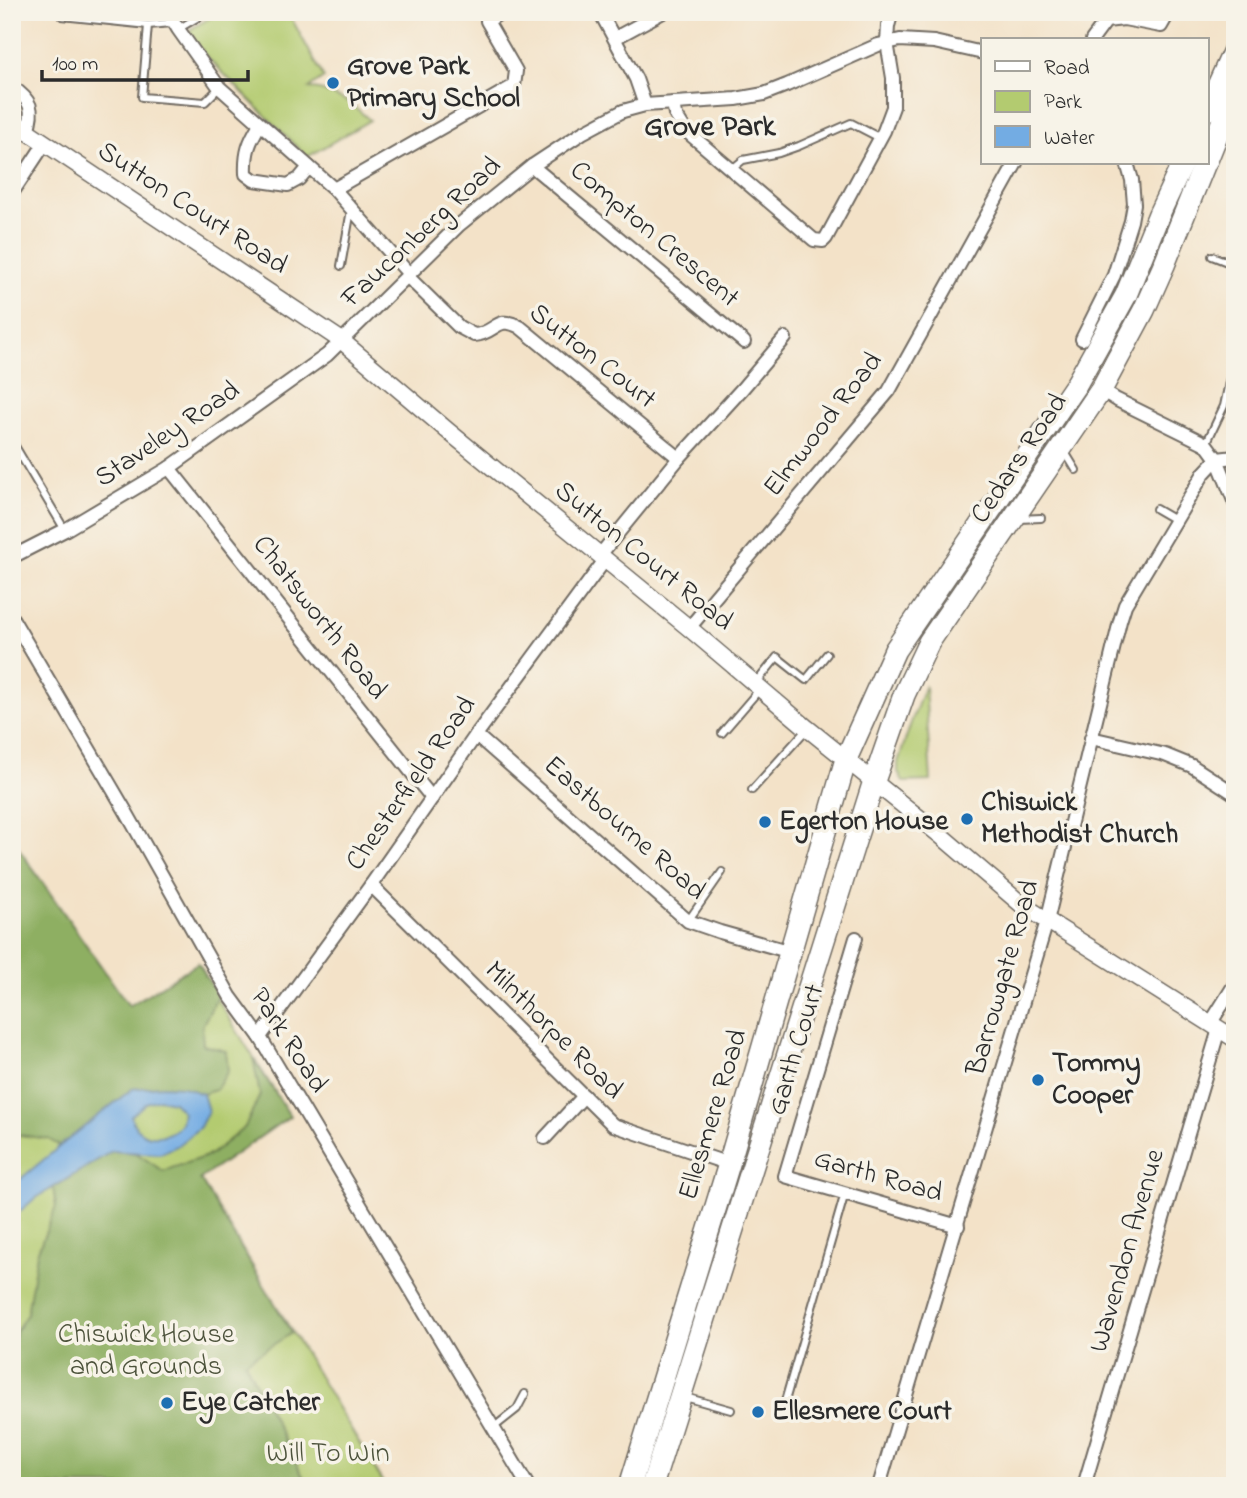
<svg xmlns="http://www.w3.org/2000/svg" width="1247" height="1498" font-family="'Indie Flower',sans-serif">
<rect width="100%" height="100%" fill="#f7f3e8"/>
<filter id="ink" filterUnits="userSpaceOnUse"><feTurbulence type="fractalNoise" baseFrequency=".0143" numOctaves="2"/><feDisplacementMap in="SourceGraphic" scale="14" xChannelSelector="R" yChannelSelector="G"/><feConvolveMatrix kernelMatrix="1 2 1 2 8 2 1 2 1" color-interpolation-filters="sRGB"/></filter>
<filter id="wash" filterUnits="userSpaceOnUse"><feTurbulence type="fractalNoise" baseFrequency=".00686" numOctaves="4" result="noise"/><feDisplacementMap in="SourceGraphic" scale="28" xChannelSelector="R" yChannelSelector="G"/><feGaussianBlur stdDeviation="1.57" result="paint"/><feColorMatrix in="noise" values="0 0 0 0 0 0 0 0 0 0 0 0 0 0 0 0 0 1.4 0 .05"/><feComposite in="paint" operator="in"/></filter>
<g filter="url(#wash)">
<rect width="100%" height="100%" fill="#f3e2c8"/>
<g fill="#b3cb70" stroke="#6f7b4e" stroke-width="2">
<path d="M 220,12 L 288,12 L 324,78 L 309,88 L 323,91 L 349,102 L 370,120 L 307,157 L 189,39 L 191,29 Z"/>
<path d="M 925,685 L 931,781 L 903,782 L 898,772 L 898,762 L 911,723 Z"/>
<path d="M 12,839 L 129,1006 L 198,963 L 217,996 L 219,1002 L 290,1116 L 200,1179 L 385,1486 L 12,1486 Z"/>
</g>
<g fill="#8eaf62" stroke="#5c6d46" stroke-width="2">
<path d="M 12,839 L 129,1006 L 198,963 L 218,996 L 202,1026 L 203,1045 L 226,1051 L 228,1071 L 216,1090 L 203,1094 L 183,1087 L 162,1086 L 132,1089 L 60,1146 L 48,1139 L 12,1134 Z"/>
<path d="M 253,1058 L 290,1116 L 200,1179 L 292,1333 L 245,1362 L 308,1486 L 12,1486 L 12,1345 L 16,1331 L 27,1314 L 37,1253 L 56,1207 L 53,1188 L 112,1151 L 136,1153 L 163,1171 L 210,1155 L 245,1127 L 260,1095 Z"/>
</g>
<path fill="#73ace3" stroke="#4f6c87" stroke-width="2" fill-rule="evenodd" d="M 162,1086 L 183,1087 L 203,1094 L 208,1111 L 200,1127 L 177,1146 L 160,1154 L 112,1151 L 33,1200 L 12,1218 L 12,1186 L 60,1146 L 132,1089 ZM 159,1099 L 173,1102 L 183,1112 C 182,1115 182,1120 181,1123 C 178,1128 172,1132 167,1134 C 150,1140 136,1134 131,1116 L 146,1103 Z"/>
</g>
<g filter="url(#ink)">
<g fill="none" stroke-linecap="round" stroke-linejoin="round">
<g stroke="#716b62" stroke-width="10">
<g id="service">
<path d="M 58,12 L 62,16 L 148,25 L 173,23"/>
<path d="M 148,25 L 142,97 L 205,102 L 219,88"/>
<path d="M 178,29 L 207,12"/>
<path d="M 732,169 L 743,160 L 779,153 L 799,146 L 851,123 L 880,138"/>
<path d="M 1212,256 L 1235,265"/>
<path d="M 341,266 L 351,210"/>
<path d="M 12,441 L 65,530"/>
<path d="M 1206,444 L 1224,406 L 1235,354"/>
<path d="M 1065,452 L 1076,470"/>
<path d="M 1156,509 L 1175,520"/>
<path d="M 1019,519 L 1041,518"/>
<path d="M 756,683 L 777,657 L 806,680 L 827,654"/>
<path d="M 722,733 L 759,690"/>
<path d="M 752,790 L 806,730"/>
<path d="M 688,921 L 722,872"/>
<path d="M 685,1397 L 731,1410"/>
<path d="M 781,1415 L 845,1193"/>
<path d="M 493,1428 L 517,1409 L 525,1394"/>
</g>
</g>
<g stroke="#716b62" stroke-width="16">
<g id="minor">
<path d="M 168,12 L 178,29 L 219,87 L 334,189 L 409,274"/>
<path d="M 600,12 L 636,79 L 645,105"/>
<path d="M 615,38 L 663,12"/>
<path d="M 1092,40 L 1106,21 L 1124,19 L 1161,26 L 1169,12"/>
<path d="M 12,87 C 31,100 35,109 27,131"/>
<path d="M 673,103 L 675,114 L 685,130 L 814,240 L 823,241 L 826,238 L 884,131 L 893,107 L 893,78 L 887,42 L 888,26 L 892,12"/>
<path d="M 260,124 C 249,142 245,152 246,174 L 254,180 L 288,185 L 299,179 L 309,167"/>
<path d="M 532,166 L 744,342"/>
<path d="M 334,189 L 514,86 L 516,71 L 487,21 L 502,12"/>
<path d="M 12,193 L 45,143"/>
<path d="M 407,276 L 459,327 L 474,335 C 496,334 496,314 520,327 L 679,458"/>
<path d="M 1082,339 L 1114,275 L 1131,221 L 1134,204 L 1132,180 L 1127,163"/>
<path d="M 1101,390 L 1117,400 L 1206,444 L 1217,459 L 1235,503"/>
<path d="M 1217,459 L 1235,457"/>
<path d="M 169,468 L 432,798"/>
<path d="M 600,555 L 679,458 L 742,389 L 785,338"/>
<path d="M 12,557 L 65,530 L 169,468 L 327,355 L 459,225 L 532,166 L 582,133 L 608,119 L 623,111 L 645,105 L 736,99 L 764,94 L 787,85 L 878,45 L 900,40 L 934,42 L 983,53"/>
<path d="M 12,618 L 125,810 L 230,996 L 260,1037 L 528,1486"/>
<path d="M 689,628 L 889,391 L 1016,163"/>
<path d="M 476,735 L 688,921 L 720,932 L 791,952"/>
<path d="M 1091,738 L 1165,755 L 1192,766 L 1235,794"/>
<path d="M 371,885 L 613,1125 L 729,1164"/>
<path d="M 856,938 L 785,1176 L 958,1226"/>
<path d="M 1210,1024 L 1235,984"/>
<path d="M 260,1037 L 371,885 L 476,735 L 605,560"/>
<path d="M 545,1138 L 584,1096"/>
<path d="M 879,1486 L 1047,921 L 1120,621 L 1125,605 L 1204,473 L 1217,459"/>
<path d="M 1084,1486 L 1219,1029"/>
</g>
</g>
<g stroke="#716b62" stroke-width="19">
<path id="tertiary" d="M 12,121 L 342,341 L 448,431 L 689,628 L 807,728 L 939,834 L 1021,904 L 1235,1039"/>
</g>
<g stroke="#716b62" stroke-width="24">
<g id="trunk">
<path d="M 1207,110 L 1235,48"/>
<path d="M 1207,160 L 1235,90"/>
<path d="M 630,1486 L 729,1164 L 846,759 L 895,650 L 1077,383 L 1126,295 L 1159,214 L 1183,163"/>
<path d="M 652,1486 L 874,781 L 904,695 L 929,642 L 1101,390 L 1144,310 L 1164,265 L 1205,163"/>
</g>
</g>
<use href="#service" stroke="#fff" stroke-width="6"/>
<use href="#minor" stroke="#fff" stroke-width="12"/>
<use href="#tertiary" stroke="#fff" stroke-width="16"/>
<use href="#trunk" stroke="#fff" stroke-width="21"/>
</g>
</g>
<g fill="#1f6fb2" stroke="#f7f3e8" stroke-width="2.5">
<circle cx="333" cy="83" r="7"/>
<circle cx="967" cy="819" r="7"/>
<circle cx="765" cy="822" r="7"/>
<circle cx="1038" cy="1080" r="7"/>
<circle cx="167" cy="1403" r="7"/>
<circle cx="758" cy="1412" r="7"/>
</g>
<g text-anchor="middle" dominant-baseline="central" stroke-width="7" stroke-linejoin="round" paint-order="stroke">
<g font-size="28" font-weight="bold" fill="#2b2b2b" stroke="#f7f3e8" text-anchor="start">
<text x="347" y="67">Grove Park<tspan x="347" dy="32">Primary School</tspan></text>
<text x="981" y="803">Chiswick<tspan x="981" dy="32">Methodist Church</tspan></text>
<text x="779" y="822">Egerton House</text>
<text x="1052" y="1064">Tommy<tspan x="1052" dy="32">Cooper</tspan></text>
<text x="181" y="1403">Eye Catcher</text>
<text x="772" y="1412">Ellesmere Court</text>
</g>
<g font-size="28" fill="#2b2b2b" stroke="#f7f3e8">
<text transform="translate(192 209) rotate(33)">Sutton Court Road</text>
<text transform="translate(422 233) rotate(-43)">Fauconberg Road</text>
<text transform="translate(654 235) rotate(40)">Compton Crescent</text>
<text transform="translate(592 357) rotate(38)">Sutton Court</text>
<text transform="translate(824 425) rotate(-52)">Elmwood Road</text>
<text transform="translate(168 435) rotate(-34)">Staveley Road</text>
<text transform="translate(1020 459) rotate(-56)">Cedars Road</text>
<text transform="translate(643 557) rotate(39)">Sutton Court Road</text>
<text transform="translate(319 618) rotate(52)">Chatsworth Road</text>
<text transform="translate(412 784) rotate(-55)">Chesterfield Road</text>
<text transform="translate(624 829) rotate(41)">Eastbourne Road</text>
<text transform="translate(1004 978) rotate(-74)">Barrowgate Road</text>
<text transform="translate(553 1031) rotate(45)">Milnthorpe Road</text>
<text transform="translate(288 1041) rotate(57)">Park Road</text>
<text transform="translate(797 1050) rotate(-73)">Garth Court</text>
<text transform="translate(714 1115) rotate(-73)">Ellesmere Road</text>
<text transform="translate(878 1177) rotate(16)">Garth Road</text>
<text transform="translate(1128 1251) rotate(-74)">Wavendon Avenue</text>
</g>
<g font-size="28" fill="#4d533c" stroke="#f7f3e8">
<text x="146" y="1335">Chiswick House<tspan x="146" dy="32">and Grounds</tspan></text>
<text x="328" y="1454">Will To Win</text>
</g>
<g font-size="30" font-weight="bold" fill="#2b2b2b" stroke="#f7f3e8">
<text x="710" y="128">Grove Park</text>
</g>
</g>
<rect width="1247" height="1498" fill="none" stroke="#f7f3e8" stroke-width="42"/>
<rect x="981" y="38" width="228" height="126" fill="#f7f3e8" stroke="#a5a39c" stroke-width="2"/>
<rect x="995" y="61" width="35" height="10" fill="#ffffff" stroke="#a5a39c" stroke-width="2"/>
<text x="1044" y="74" font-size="21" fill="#2b2b2b">Road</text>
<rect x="995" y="91" width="35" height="21" fill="#b3cb70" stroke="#a5a39c" stroke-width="2"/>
<text x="1044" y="108" font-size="21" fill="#2b2b2b">Park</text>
<rect x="995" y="126" width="35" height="21" fill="#73ace3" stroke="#a5a39c" stroke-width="2"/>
<text x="1044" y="144" font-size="21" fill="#2b2b2b">Water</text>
<path d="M42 70v10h206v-10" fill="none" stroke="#2b2b2b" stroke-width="3.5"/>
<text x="52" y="70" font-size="21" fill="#2b2b2b" stroke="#f7f3e8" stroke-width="5" paint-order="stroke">100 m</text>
</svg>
